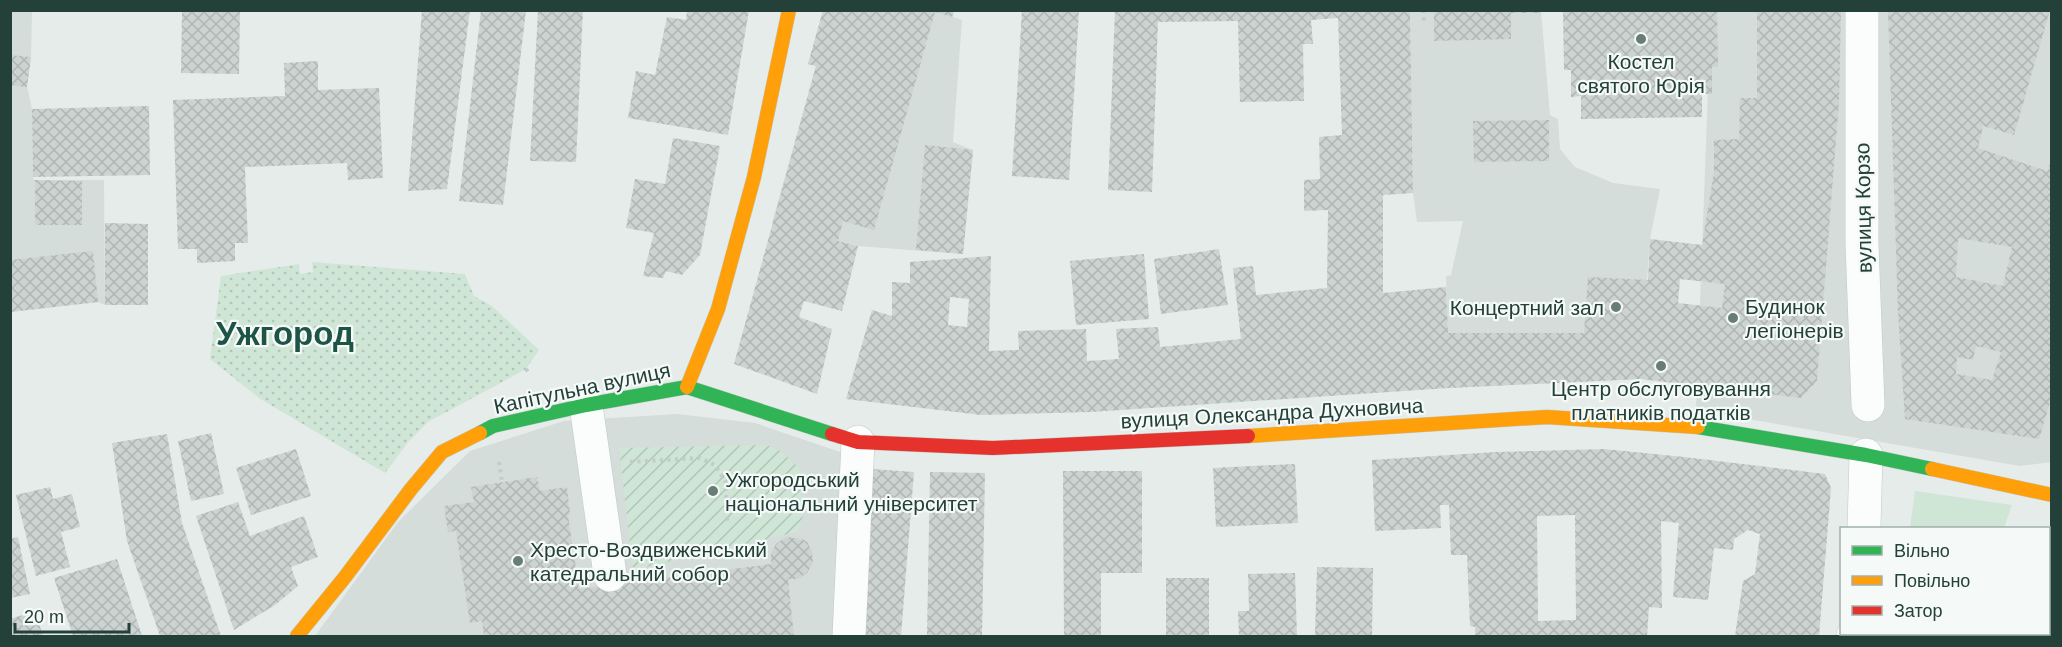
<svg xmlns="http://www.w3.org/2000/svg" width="2062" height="647" font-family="Helvetica,sans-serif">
<defs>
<pattern id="park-dots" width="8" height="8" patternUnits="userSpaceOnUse" patternTransform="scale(1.5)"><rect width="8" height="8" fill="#cfe5d6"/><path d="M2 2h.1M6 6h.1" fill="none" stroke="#b1c6b8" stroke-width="1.8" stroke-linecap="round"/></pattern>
<pattern id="garden-furrows" width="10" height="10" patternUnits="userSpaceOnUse" patternTransform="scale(1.5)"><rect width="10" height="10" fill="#cfe5d6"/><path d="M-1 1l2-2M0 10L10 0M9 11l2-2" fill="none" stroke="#b1c6b8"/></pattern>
<pattern id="building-cross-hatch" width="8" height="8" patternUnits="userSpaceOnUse" patternTransform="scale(1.5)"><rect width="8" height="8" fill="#cdd3d1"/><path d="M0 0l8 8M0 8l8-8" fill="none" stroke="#b0b6b4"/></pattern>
</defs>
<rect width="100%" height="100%" fill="#e6ece9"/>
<g fill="#d4ddd9">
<path d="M 10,11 L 32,11 L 31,57 L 27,86 L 32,109 L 33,178 L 35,180 L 104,180 L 105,305 L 98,302 L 11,312 Z"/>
<path d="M 823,11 L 954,11 L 953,17 L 962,20 L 953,142 L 973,150 L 963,254 L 858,246 L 772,223 L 816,66 L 808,64 Z"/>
<path d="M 1410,11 L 1541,11 L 1550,115 L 1558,119 L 1560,149 L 1575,167 L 1613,183 L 1660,189 L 1650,239 L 1640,379 L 1449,388 L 1446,276 L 1451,275 L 1463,221 L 1417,222 L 1413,193 Z"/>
<path d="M 1711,11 L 2051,11 L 2051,462 L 2020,466 L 1696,410 Z"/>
<path d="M 677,414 L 755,423 L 843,453 L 839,636 L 315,636 L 398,522 L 470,451 L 564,421 Z"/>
</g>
<g fill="#cfe5d6">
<path d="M 1915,491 L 2012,505 L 2004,528 L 1910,528 Z"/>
<path d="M 1896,634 L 1971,634 L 1970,636 L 1895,636 Z"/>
</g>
<path fill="url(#park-dots)" d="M 312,262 L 465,274 L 474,296 L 492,306 L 539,350 L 526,369 L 428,422 L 409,441 L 385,473 L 259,398 L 210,359 L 221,276 L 299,264 L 300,274 L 313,272 Z"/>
<path fill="url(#garden-furrows)" d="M 767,445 L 782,452 L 800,469 L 804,513 L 797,532 L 633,570 L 619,448 Z"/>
<g fill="url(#building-cross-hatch)" fill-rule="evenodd">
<path d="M 182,10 L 240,10 L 239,74 L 181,73 Z"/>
<path d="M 422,10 L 470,10 L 447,189 L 408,191 Z"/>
<path d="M 481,10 L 526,10 L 503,205 L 459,201 Z"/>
<path d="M 538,10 L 583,10 L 576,162 L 530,161 Z"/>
<path d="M 687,10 L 749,10 L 728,135 L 628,118 L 636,71 L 655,75 L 667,17 L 686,20 Z"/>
<path d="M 823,10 L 954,10 L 952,17 L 935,12 L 874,230 L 843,221 L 838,241 L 858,246 L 842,311 L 804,301 L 799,317 L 832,329 L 817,394 L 734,364 L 816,66 L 808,64 Z"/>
<path d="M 1022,10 L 1079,10 L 1069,180 L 1012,176 Z"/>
<path d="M 1115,10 L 1410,10 L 1413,193 L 1383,195 L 1383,293 L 1446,287 L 1448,333 L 1584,333 L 1588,277 L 1648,280 L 1650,239 L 1702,245 L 1714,172 L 1714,140 L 1739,139 L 1740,98 L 1757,98 L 1757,10 L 1841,10 L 1839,102 L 1817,381 L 1801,398 L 1640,379 L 1449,388 L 1091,412 L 981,415 L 846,399 L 872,310 L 892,316 L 892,282 L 910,283 L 910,262 L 991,256 L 989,351 L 1019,350 L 1018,331 L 1086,329 L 1087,361 L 1119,359 L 1116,329 L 1158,327 L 1160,347 L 1241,339 L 1233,268 L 1253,266 L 1256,295 L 1327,288 L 1328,210 L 1304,211 L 1304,180 L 1320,179 L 1319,137 L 1342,135 L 1338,18 L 1311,20 L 1313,44 L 1303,44 L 1304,101 L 1240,102 L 1238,21 L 1158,22 L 1152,192 L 1108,190 ZM 1680,279 L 1725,284 L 1722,308 L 1678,303 ZM 950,297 L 969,299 L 967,327 L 948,325 Z"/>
<path d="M 1434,10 L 1541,10 L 1541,13 L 1511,13 L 1511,39 L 1434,41 Z"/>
<path d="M 1563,10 L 1717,10 L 1718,67 L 1712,67 L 1712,94 L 1702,94 L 1702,117 L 1581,119 L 1581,96 L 1571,97 L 1571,70 L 1564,70 Z"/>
<path d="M 1888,10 L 2050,10 L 2014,135 L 1983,126 L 1978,148 L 2047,171 L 2052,159 L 2052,396 L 2039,439 L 1905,419 L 1898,312 ZM 1958,238 L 2012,247 L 2003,286 L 1956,277 ZM 1976,346 L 2001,352 L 1992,380 L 1956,374 L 1957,357 L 1973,360 Z"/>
<path d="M 10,55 L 31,57 L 27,87 L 10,85 Z"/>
<path d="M 318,61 L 318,90 L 379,88 L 383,178 L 348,180 L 347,163 L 245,167 L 248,243 L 235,243 L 235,261 L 197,263 L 197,249 L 178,249 L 173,100 L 285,96 L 284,63 Z"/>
<path d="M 149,106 L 150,175 L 33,177 L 32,109 Z"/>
<path d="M 1549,120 L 1549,161 L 1474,162 L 1473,121 Z"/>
<path d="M 673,138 L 720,146 L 700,255 L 682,275 L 666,271 L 663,278 L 643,276 L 654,233 L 626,228 L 635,179 L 665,184 Z"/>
<path d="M 925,145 L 973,150 L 963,254 L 916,250 Z"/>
<path d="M 35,180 L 82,181 L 82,225 L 35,225 Z"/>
<path d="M 105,223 L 148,224 L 148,305 L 105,305 Z"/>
<path d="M 1219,249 L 1228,305 L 1161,314 L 1154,259 Z"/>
<path d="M 93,251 L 98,302 L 10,312 L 10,260 Z"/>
<path d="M 1144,254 L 1149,319 L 1076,325 L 1070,261 Z"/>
<path d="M 211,433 L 224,494 L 191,501 L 178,441 Z"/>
<path d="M 167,434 L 182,523 L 221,636 L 160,636 L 127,541 L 112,443 Z"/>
<path d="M 296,449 L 311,496 L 251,515 L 236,468 Z"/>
<path d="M 1604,449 L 1684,457 L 1825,474 L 1831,488 L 1819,636 L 1735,636 L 1743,581 L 1755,574 L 1760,534 L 1748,530 L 1734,539 L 1733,550 L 1714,548 L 1708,600 L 1673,597 L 1679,523 L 1661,521 L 1662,608 L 1649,607 L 1647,636 L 1475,636 L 1475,627 L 1470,626 L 1467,555 L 1451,555 L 1449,505 L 1440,505 L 1441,528 L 1375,531 L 1372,460 L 1496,452 ZM 1575,515 L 1576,620 L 1538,621 L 1537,516 Z"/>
<path d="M 1295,464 L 1298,523 L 1216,527 L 1213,468 Z"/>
<path d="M 872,469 L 914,472 L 901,636 L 859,636 Z"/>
<path d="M 1063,471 L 1142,471 L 1142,573 L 1101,573 L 1101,636 L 1064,636 Z"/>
<path d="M 930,472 L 985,473 L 982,636 L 927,636 Z"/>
<path d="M 537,477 L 540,491 L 567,487 L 570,514 L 568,515 L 579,589 L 771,564 L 771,553 L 776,544 L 786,537 L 802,539 L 807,542 L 812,551 L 813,563 L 807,573 L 798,579 L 788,579 L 794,636 L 484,636 L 482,621 L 470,623 L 456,531 L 448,532 L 444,506 L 474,502 L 471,487 Z"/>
<path d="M 50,487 L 53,499 L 72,494 L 80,527 L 61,532 L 70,567 L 36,576 L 16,495 Z"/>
<path d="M 238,502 L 250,536 L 304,516 L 318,557 L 291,567 L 298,586 L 275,605 L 234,630 L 196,516 Z"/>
<path d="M 18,537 L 30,594 L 10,598 L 10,539 Z"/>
<path d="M 117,559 L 142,636 L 73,636 L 54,578 Z"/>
<path d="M 1317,567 L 1373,568 L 1372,636 L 1315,636 Z"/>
<path d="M 1295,573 L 1297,636 L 1239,636 L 1238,611 L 1249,611 L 1248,574 Z"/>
<rect x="1166" y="578" width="43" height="58"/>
<path d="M 35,611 L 43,636 L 10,636 L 10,619 Z"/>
</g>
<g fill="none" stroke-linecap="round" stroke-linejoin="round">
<g stroke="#c3c9c6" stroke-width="34">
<g id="street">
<path d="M 1862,10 L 1862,244 L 1868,405"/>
<path d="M 586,405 L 610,575"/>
<path d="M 1864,528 L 1866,455"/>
<path d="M 2048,568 L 2052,560"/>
<path d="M 849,636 L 858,442"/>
<path d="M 1853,636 L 1854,634"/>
<path d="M 2020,636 L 2022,634"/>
</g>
</g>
<g stroke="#c2c9c6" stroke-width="15">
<g id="fast">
<path d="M 1698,427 L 1866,455 L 1932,469"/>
<path d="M 480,433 L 493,426 L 586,405 L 687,387 L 832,434"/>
</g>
</g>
<g stroke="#c2c9c6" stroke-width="15">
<g id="slow">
<path d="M 687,387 L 718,309 L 754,177 L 789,10"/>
<path d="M 1248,436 L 1547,417 L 1698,427"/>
<path d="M 1932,469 L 2052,495"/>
<path d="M 297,636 L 345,577 L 411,489 L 442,452 L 480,433"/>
</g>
</g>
<g stroke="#c2c9c6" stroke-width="15">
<path id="jam" d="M 832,434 L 858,442 L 993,448 L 1248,436"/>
</g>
<g stroke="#c2ccc8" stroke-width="4" stroke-dasharray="3 4.5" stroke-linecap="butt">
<path d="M 1423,10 L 1424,21"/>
<path d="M 526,369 L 530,375"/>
<path d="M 499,462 L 502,482"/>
<path d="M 630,462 L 700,458 L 715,465 L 726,482 L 727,524"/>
</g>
<use href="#street" stroke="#fbfcfc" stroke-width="33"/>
<use href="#fast" stroke="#30b455" stroke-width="14"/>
<use href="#slow" stroke="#ff9f0a" stroke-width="14"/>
<use href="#jam" stroke="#e5322d" stroke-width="14"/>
</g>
<g fill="#677d76" stroke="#f5faf8" stroke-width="2">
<circle cx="1641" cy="39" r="6"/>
<circle cx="1616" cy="307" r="6"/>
<circle cx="1733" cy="318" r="6"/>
<circle cx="1661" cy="366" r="6"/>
<circle cx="713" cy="491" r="6"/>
<circle cx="518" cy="561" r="6"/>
</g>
<g text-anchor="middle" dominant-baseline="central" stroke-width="4.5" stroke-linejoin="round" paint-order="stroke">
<g font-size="21" fill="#234138" stroke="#f5faf8" text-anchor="start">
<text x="1641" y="61" text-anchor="middle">Костел<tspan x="1641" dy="24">святого Юрія</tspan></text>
<text x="1745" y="306">Будинок<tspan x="1745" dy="24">легіонерів</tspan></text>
<text x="1604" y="307" text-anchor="end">Концертний зал</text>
<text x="1661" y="388" text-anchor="middle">Центр обслуговування<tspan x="1661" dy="24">платників податків</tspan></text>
<text x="725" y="479">Ужгородський<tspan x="725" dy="24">національний університет</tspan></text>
<text x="530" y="549">Хресто-Воздвиженський<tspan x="530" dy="24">катедральний собор</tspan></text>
</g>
<g font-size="21" fill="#234138" stroke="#f5faf8">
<text transform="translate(1863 208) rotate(-91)">вулиця Корзо</text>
<text transform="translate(582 388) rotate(-12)">Капітульна вулиця</text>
<text transform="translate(1272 413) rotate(-3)">вулиця Олександра Духновича</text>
</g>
<g font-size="33" font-weight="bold" fill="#1e5446" stroke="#f5faf8">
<text x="285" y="333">Ужгород</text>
</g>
</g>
<rect width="2062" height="647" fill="none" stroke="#234138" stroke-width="24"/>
<rect x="1840" y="527" width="210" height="108" fill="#f5faf8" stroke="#a1b0ab" stroke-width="1.5"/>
<rect x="1852" y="546" width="30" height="9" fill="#30b455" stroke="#a1b0ab" stroke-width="1.5"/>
<text x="1894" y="557" font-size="18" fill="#234138">Вільно</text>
<rect x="1852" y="576" width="30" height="9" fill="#ff9f0a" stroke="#a1b0ab" stroke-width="1.5"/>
<text x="1894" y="587" font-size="18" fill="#234138">Повільно</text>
<rect x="1852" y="606" width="30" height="9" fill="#e5322d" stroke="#a1b0ab" stroke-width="1.5"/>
<text x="1894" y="617" font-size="18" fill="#234138">Затор</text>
<path d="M15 623v9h114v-9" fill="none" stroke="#234138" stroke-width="3"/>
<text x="24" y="623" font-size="18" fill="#234138" stroke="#f5faf8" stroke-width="4.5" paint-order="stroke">20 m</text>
</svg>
